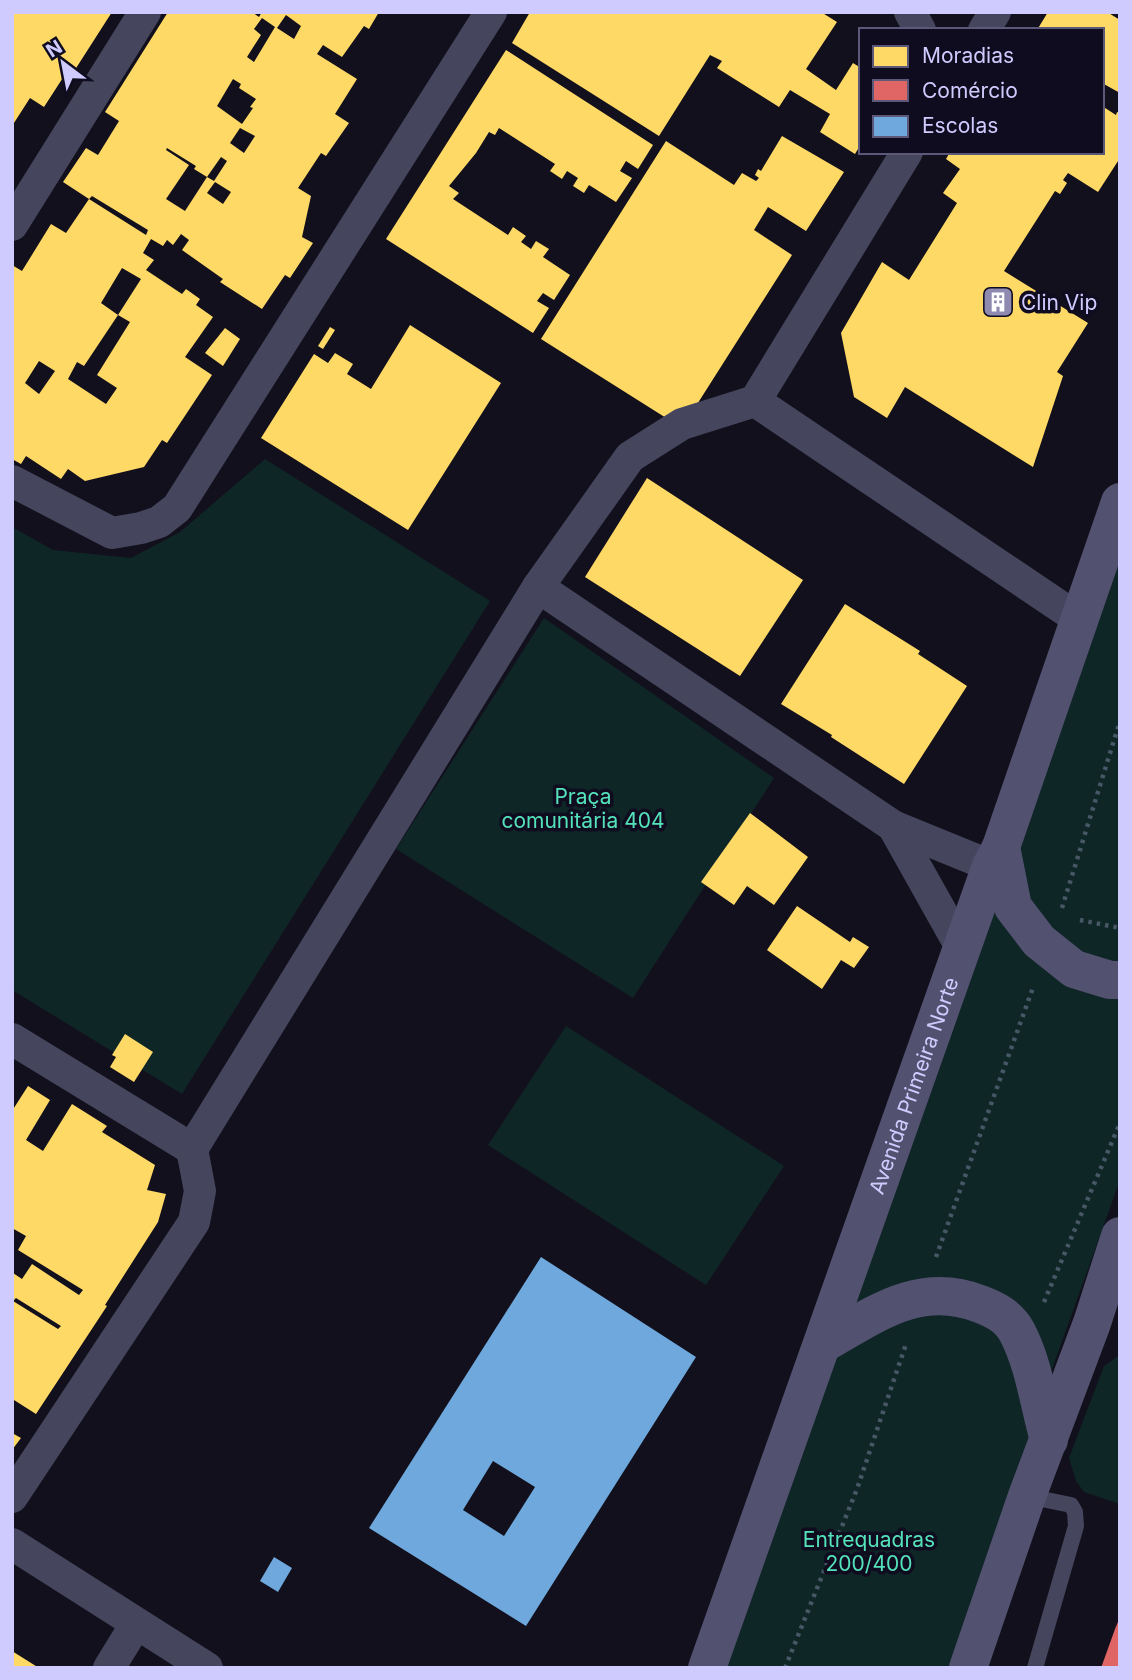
<svg xmlns="http://www.w3.org/2000/svg" width="1132" height="1680" font-family="Inter,sans-serif">
<rect width="100%" height="100%" fill="#12101c"/>
<g fill="#0f2627">
<path d="M 265,459 L 490,601 L 182,1094 L 12,990 L 12,527 L 53,550 L 131,558 L 180,532 Z"/>
<path d="M 1120,480 L 1120,1180 L 1051,1372 L 953,1668 L 705,1668 L 997,838 Z"/>
<path d="M 544,618 L 774,778 L 633,998 L 396,849 Z"/>
<path d="M 566,1026 L 784,1166 L 706,1285 L 488,1145 Z"/>
<path d="M 1120,1355 L 1120,1504 L 1084,1492 L 1076,1481 L 1069,1458 L 1104,1366 Z"/>
</g>
<g fill="#ffd966" fill-rule="evenodd">
<path d="M 12,12 L 112,12 L 71,76 L 66,73 L 44,107 L 30,98 L 12,126 Z"/>
<path d="M 168,12 L 252,12 L 259,17 L 262,12 L 379,12 L 369,29 L 364,26 L 342,57 L 323,45 L 317,54 L 357,79 L 335,114 L 349,123 L 326,156 L 321,153 L 298,188 L 311,196 L 302,237 L 313,243 L 290,278 L 285,275 L 262,309 L 220,282 L 223,279 L 182,250 L 189,240 L 181,234 L 173,245 L 167,240 L 163,246 L 151,239 L 143,253 L 154,260 L 146,270 L 182,294 L 186,289 L 200,299 L 196,305 L 213,317 L 185,357 L 212,375 L 167,443 L 162,440 L 144,467 L 85,481 L 68,469 L 61,479 L 26,456 L 21,464 L 12,459 L 12,265 L 22,271 L 51,224 L 66,233 L 89,199 L 146,235 L 148,230 L 92,196 L 89,199 L 63,182 L 86,148 L 98,155 L 119,121 L 105,112 ZM 286,15 L 301,26 L 294,39 L 277,28 ZM 262,18 L 275,27 L 254,62 L 247,57 L 261,35 L 254,29 ZM 233,79 L 241,84 L 239,88 L 256,99 L 250,107 L 253,108 L 242,124 L 217,106 ZM 240,128 L 255,136 L 244,153 L 230,143 ZM 167,148 L 196,166 L 194,169 L 207,177 L 185,211 L 166,199 L 189,165 L 166,150 ZM 221,157 L 227,161 L 214,181 L 207,177 ZM 215,182 L 231,192 L 223,204 L 207,193 ZM 122,268 L 141,279 L 118,315 L 130,322 L 97,375 L 117,388 L 106,404 L 68,379 L 77,362 L 84,366 L 118,315 L 101,303 ZM 39,361 L 55,371 L 39,394 L 25,383 Z"/>
<path d="M 530,12 L 821,12 L 837,22 L 806,69 L 836,90 L 853,63 L 861,68 L 861,144 L 855,154 L 820,132 L 830,114 L 790,90 L 779,107 L 717,68 L 722,61 L 710,55 L 659,136 L 512,43 Z"/>
<path d="M 1048,12 L 1107,12 L 1120,20 L 1120,93 L 1102,83 L 1102,30 L 1037,30 Z"/>
<path d="M 506,50 L 653,145 L 638,169 L 626,161 L 620,171 L 632,178 L 616,202 L 589,185 L 584,193 L 573,186 L 578,178 L 567,171 L 562,179 L 550,171 L 555,164 L 499,128 L 495,135 L 489,132 L 476,153 L 449,186 L 459,193 L 453,199 L 508,235 L 513,227 L 526,236 L 521,242 L 531,249 L 536,241 L 549,249 L 543,257 L 570,275 L 554,300 L 543,293 L 537,301 L 549,308 L 533,333 L 386,239 Z"/>
<path d="M 1102,106 L 1116,115 L 1117,112 L 1120,113 L 1120,158 L 1098,192 L 1068,173 L 1063,180 L 1067,183 L 1060,194 L 1055,191 L 1004,271 L 1088,323 L 1057,372 L 1063,376 L 1033,467 L 905,387 L 887,418 L 854,397 L 841,333 L 882,262 L 909,280 L 957,203 L 943,193 L 960,169 L 946,159 L 950,152 L 1102,152 Z"/>
<path d="M 782,136 L 844,172 L 806,231 L 768,207 L 754,230 L 792,255 L 682,428 L 541,339 L 666,141 L 734,185 L 742,173 L 756,181 L 759,178 L 755,175 L 758,169 L 761,171 Z"/>
<path d="M 410,325 L 501,383 L 408,530 L 261,438 L 314,354 L 328,363 L 335,353 L 353,364 L 347,374 L 371,389 Z"/>
<path d="M 330,327 L 335,330 L 323,349 L 318,346 Z"/>
<path d="M 225,328 L 240,339 L 223,366 L 205,353 Z"/>
<path d="M 647,478 L 803,580 L 740,676 L 585,577 Z"/>
<path d="M 845,604 L 920,651 L 918,654 L 967,686 L 904,784 L 831,737 L 832,735 L 781,704 Z"/>
<path d="M 750,813 L 808,857 L 774,905 L 747,886 L 734,905 L 701,882 Z"/>
<path d="M 797,906 L 850,942 L 853,937 L 869,947 L 854,968 L 841,960 L 822,989 L 767,950 Z"/>
<path d="M 125,1034 L 153,1052 L 134,1082 L 110,1067 L 116,1057 L 112,1055 Z"/>
<path d="M 28,1086 L 50,1100 L 26,1140 L 43,1151 L 72,1104 L 107,1126 L 102,1132 L 155,1165 L 147,1190 L 166,1194 L 158,1222 L 105,1305 L 107,1306 L 36,1414 L 14,1400 L 12,1404 L 12,1274 L 13,1273 L 22,1279 L 32,1264 L 79,1295 L 83,1290 L 18,1250 L 26,1236 L 12,1228 L 12,1111 ZM 16,1298 L 61,1326 L 58,1329 L 13,1301 Z"/>
<path d="M 12,1433 L 21,1438 L 12,1450 Z"/>
<path d="M 12,1651 L 39,1668 L 12,1668 Z"/>
</g>
<path fill="#e06666" d="M 1120,1617 L 1120,1668 L 1101,1668 L 1115,1629 Z"/>
<g fill="#6fa8dc" fill-rule="evenodd">
<path d="M 541,1257 L 696,1357 L 526,1626 L 369,1528 ZM 493,1461 L 535,1487 L 504,1536 L 463,1510 Z"/>
<path d="M 274,1557 L 292,1568 L 278,1592 L 260,1581 Z"/>
</g>
<g fill="none" stroke-linecap="round" stroke-linejoin="round">
<g stroke="#475765" stroke-width="4.5" stroke-dasharray="3.5 5" stroke-linecap="butt">
<path d="M 1062,908 L 1120,721"/>
<path d="M 1080,920 L 1120,928"/>
<path d="M 936,1257 L 1034,985"/>
<path d="M 1044,1302 L 1120,1123"/>
<path d="M 785,1668 L 857,1489 L 906,1344"/>
</g>
<path stroke="#45455d" stroke-width="16" d="M 1027,1496 L 1071,1505 L 1075,1512 L 1076,1526 L 1035,1668"/>
<g stroke="#45455d" stroke-width="32">
<path d="M 910,12 L 920,30"/>
<path d="M 984,30 L 995,12"/>
<path d="M 907,152 L 755,401 L 1080,620"/>
<path d="M 12,225 L 145,12"/>
<path d="M 12,481 L 112,533 L 141,528 L 159,522 L 177,508 L 491,12"/>
<path d="M 538,587 L 893,826 L 991,866"/>
<path d="M 893,826 L 962,949"/>
<path d="M 12,1039 L 192,1149"/>
<path d="M 12,1497 L 194,1222 L 200,1191 L 192,1149 L 538,587 L 630,457 L 682,424 L 755,401"/>
<path d="M 12,1544 L 207,1668"/>
<path d="M 109,1668 L 136,1624"/>
</g>
<g stroke="#535170" stroke-width="38">
<path d="M 1001,847 L 1013,907 L 1039,941 L 1074,969 L 1110,980 L 1120,980"/>
<path d="M 823,1344 C 874,1315 919,1280 980,1304 C 996,1310 1009,1317 1017,1332 C 1034,1364 1039,1405 1049,1440"/>
<path id="s1" d="M 707,1668 L 991,866 L 1001,847 L 1120,502"/>
<path d="M 968,1668 L 1027,1496 L 1092,1323 L 1120,1236"/>
</g>
</g>
<defs>
<g id="building-square" transform="scale(1.575)"><rect x="-9" y="-9" width="18" height="18" rx="4" fill="#8e8ab0" stroke="#0f0c20"/><path d="M-4-6H4V6H1V3H-1V6H-4ZM-2.5-4.3h1.7v1.8h-1.7ZM.8-4.3h1.7v1.8H.8ZM-2.5-1h1.7V.8h-1.7ZM.8-1h1.7V.8H.8Z" fill="#fff"/></g>
</defs>
<g fill-rule="evenodd">
<use href="#building-square" x="998" y="302"/>
</g>
<g text-anchor="middle" dominant-baseline="central" stroke-width="7" stroke-linejoin="round" paint-order="stroke">
<g font-size="21" fill="#d0cbff" stroke="#0f0c20" text-anchor="start">
<text x="1021" y="302">Clin Vip</text>
</g>
<g font-size="21" fill="#54e2ba" stroke="#0f0c20">
<text x="583" y="796">Praça<tspan x="583" dy="24">comunitária 404</tspan></text>
<text x="869" y="1539">Entrequadras<tspan x="869" dy="24">200/400</tspan></text>
</g>
<g font-size="21" fill="#d0cbff" stroke="#0f0c20">
<text stroke="none"><textPath href="#s1" startOffset="618">Avenida Primeira Norte</textPath></text>
</g>
</g>
<rect width="1132" height="1680" fill="none" stroke="#d0cbff" stroke-width="28"/>
<rect x="859" y="28" width="245" height="126" fill="#0f0c20" stroke="#5c5879" stroke-width="2"/>
<rect x="873" y="46" width="35" height="21" fill="#ffd966" stroke="#5c5879" stroke-width="2"/>
<text x="922" y="63" font-size="21" fill="#d0cbff">Moradias</text>
<rect x="873" y="80" width="35" height="21" fill="#e06666" stroke="#5c5879" stroke-width="2"/>
<text x="922" y="98" font-size="21" fill="#d0cbff">Comércio</text>
<rect x="873" y="116" width="35" height="21" fill="#6fa8dc" stroke="#5c5879" stroke-width="2"/>
<text x="922" y="133" font-size="21" fill="#d0cbff">Escolas</text>
<g transform="translate(63 63) rotate(328)" stroke="#0f0c20" stroke-width="5" paint-order="stroke">
<path d="M0-5L12 26L0 18L-12 26Z" fill="#d0cbff"/>
<text y="-10" font-size="19" font-weight="bold" text-anchor="middle" fill="#d0cbff">N</text>
</g>
</svg>
